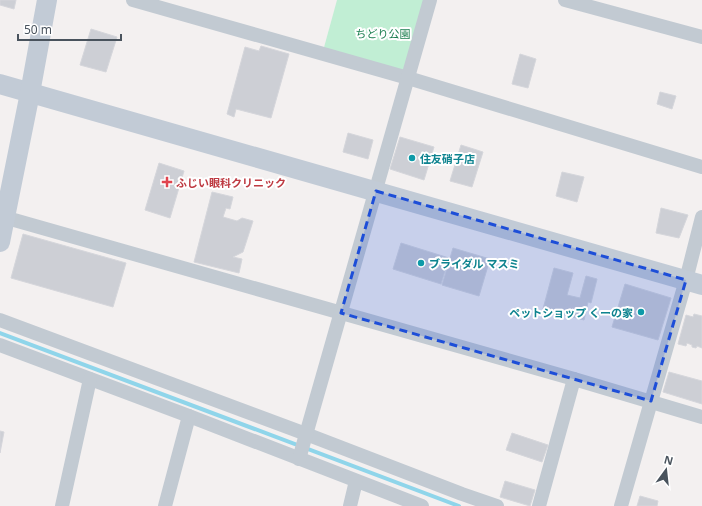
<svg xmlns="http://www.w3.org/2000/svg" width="702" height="506" font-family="'Noto Sans','Noto Sans JP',sans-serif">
<rect width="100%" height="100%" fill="#f3f0f0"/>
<path fill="#c1eed4" d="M 337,0 L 428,0 L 407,73 L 323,51 Z"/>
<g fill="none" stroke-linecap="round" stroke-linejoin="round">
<path stroke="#8fd5ea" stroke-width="4" d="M 0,333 L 459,506"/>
</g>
<g fill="#cdcfd5" stroke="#d5d6db">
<path d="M 0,0 L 16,0 L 14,9 L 0,5 Z"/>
<path d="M 91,29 L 117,37 L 106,72 L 80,65 Z"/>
<path d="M 261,46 L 289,54 L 271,118 L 236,109 L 234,117 L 227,114 L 245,47 L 259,51 Z"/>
<path d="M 520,54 L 536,59 L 528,88 L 512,84 Z"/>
<path d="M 660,92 L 676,96 L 672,109 L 657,104 Z"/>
<path d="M 348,133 L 373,140 L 368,159 L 343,152 Z"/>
<path d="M 400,137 L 434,147 L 424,180 L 390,169 Z"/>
<path d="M 461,145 L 483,152 L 472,187 L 450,181 Z"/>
<path d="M 159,163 L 184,171 L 170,218 L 145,210 Z"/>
<path d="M 562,172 L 584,177 L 577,202 L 556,196 Z"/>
<path d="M 212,192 L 233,197 L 230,209 L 226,208 L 223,217 L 237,221 L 242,218 L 253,221 L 243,252 L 233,257 L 242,259 L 239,273 L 194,262 Z"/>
<path d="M 661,208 L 688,215 L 679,238 L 656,233 Z"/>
<path d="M 23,234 L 126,263 L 113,307 L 11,278 Z"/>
<path d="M 401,243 L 449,258 L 441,284 L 393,269 Z"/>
<path d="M 453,248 L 490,259 L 479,296 L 442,285 Z"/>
<path d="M 554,268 L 573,273 L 567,295 L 580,298 L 586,276 L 597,279 L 591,303 L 588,302 L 584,320 L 543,309 Z"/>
<path d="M 625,284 L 671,298 L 658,340 L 612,327 Z"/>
<path d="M 694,314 L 702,316 L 702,348 L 697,346 L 696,348 L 692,347 L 692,345 L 687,343 L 686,346 L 678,344 L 686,315 L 693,317 Z"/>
<path d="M 669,372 L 702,381 L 702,404 L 663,392 Z"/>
<path d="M 0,431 L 4,432 L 0,453 Z"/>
<path d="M 512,433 L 548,445 L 542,462 L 506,450 Z"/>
<path d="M 505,481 L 535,490 L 530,506 L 500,497 Z"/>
<path d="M 640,496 L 658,501 L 657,506 L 637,506 Z"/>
</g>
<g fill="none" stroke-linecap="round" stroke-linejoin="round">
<g stroke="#c2cad2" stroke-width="14">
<path d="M 133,0 L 408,78 L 702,167"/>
<path d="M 565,0 L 702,37"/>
<path d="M 0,216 L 574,379 L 702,417"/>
<path d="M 0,320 L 306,434 L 462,494 L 497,506"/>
<path d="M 0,345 L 189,416 L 422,506"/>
<path d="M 299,459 L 430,0"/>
<path d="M 62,506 L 90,379"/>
<path d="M 165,506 L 189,416"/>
<path d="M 350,506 L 356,481"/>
<path d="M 539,506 L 574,379"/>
<path d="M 621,506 L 686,280 L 702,217"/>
</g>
<g stroke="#c2cbd6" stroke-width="20">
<path d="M 0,84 L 702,285"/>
<path d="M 0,242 L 30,93 L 47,0"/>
</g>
</g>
<path fill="#1d4ed8" fill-opacity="0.2" stroke="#1d4ed8" stroke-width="3" stroke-dasharray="8 5" stroke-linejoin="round" d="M 376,191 L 686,280 L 651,401 L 341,313 Z"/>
<g fill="#0f9aa8" stroke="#fff" stroke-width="1.5">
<circle cx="412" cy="158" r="4"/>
<circle cx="421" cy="263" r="4"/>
<circle cx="641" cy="312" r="4"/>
</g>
<path fill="#e0444e" stroke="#fff" stroke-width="1.5" d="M165 176h4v4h4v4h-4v4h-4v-4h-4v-4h4z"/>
<g text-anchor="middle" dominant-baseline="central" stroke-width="4" stroke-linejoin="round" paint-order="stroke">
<g font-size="11" fill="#1a7e4f" stroke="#fff">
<text x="383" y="33">ちどり公園</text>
</g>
<g font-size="11" font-weight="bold" fill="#0d838f" stroke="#fff" text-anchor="start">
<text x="420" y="158">住友硝子店</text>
<text x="429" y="263">ブライダル マスミ</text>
<text x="633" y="312" text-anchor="end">ペットショップ くーの家</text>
</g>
<g font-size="11" font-weight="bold" fill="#be3a42" stroke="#fff" text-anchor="start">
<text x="176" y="182">ふじい眼科クリニック</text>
</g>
</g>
<g transform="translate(666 470) rotate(15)" stroke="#ffffff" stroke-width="3" paint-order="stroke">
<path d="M0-3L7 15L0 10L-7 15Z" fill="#49535d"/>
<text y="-6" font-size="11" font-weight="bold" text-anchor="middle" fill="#49535d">N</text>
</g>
<path d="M18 34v6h103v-6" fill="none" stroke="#49535d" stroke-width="2"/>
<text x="24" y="34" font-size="12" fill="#49535d" stroke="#ffffff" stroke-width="3" paint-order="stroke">50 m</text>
</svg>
